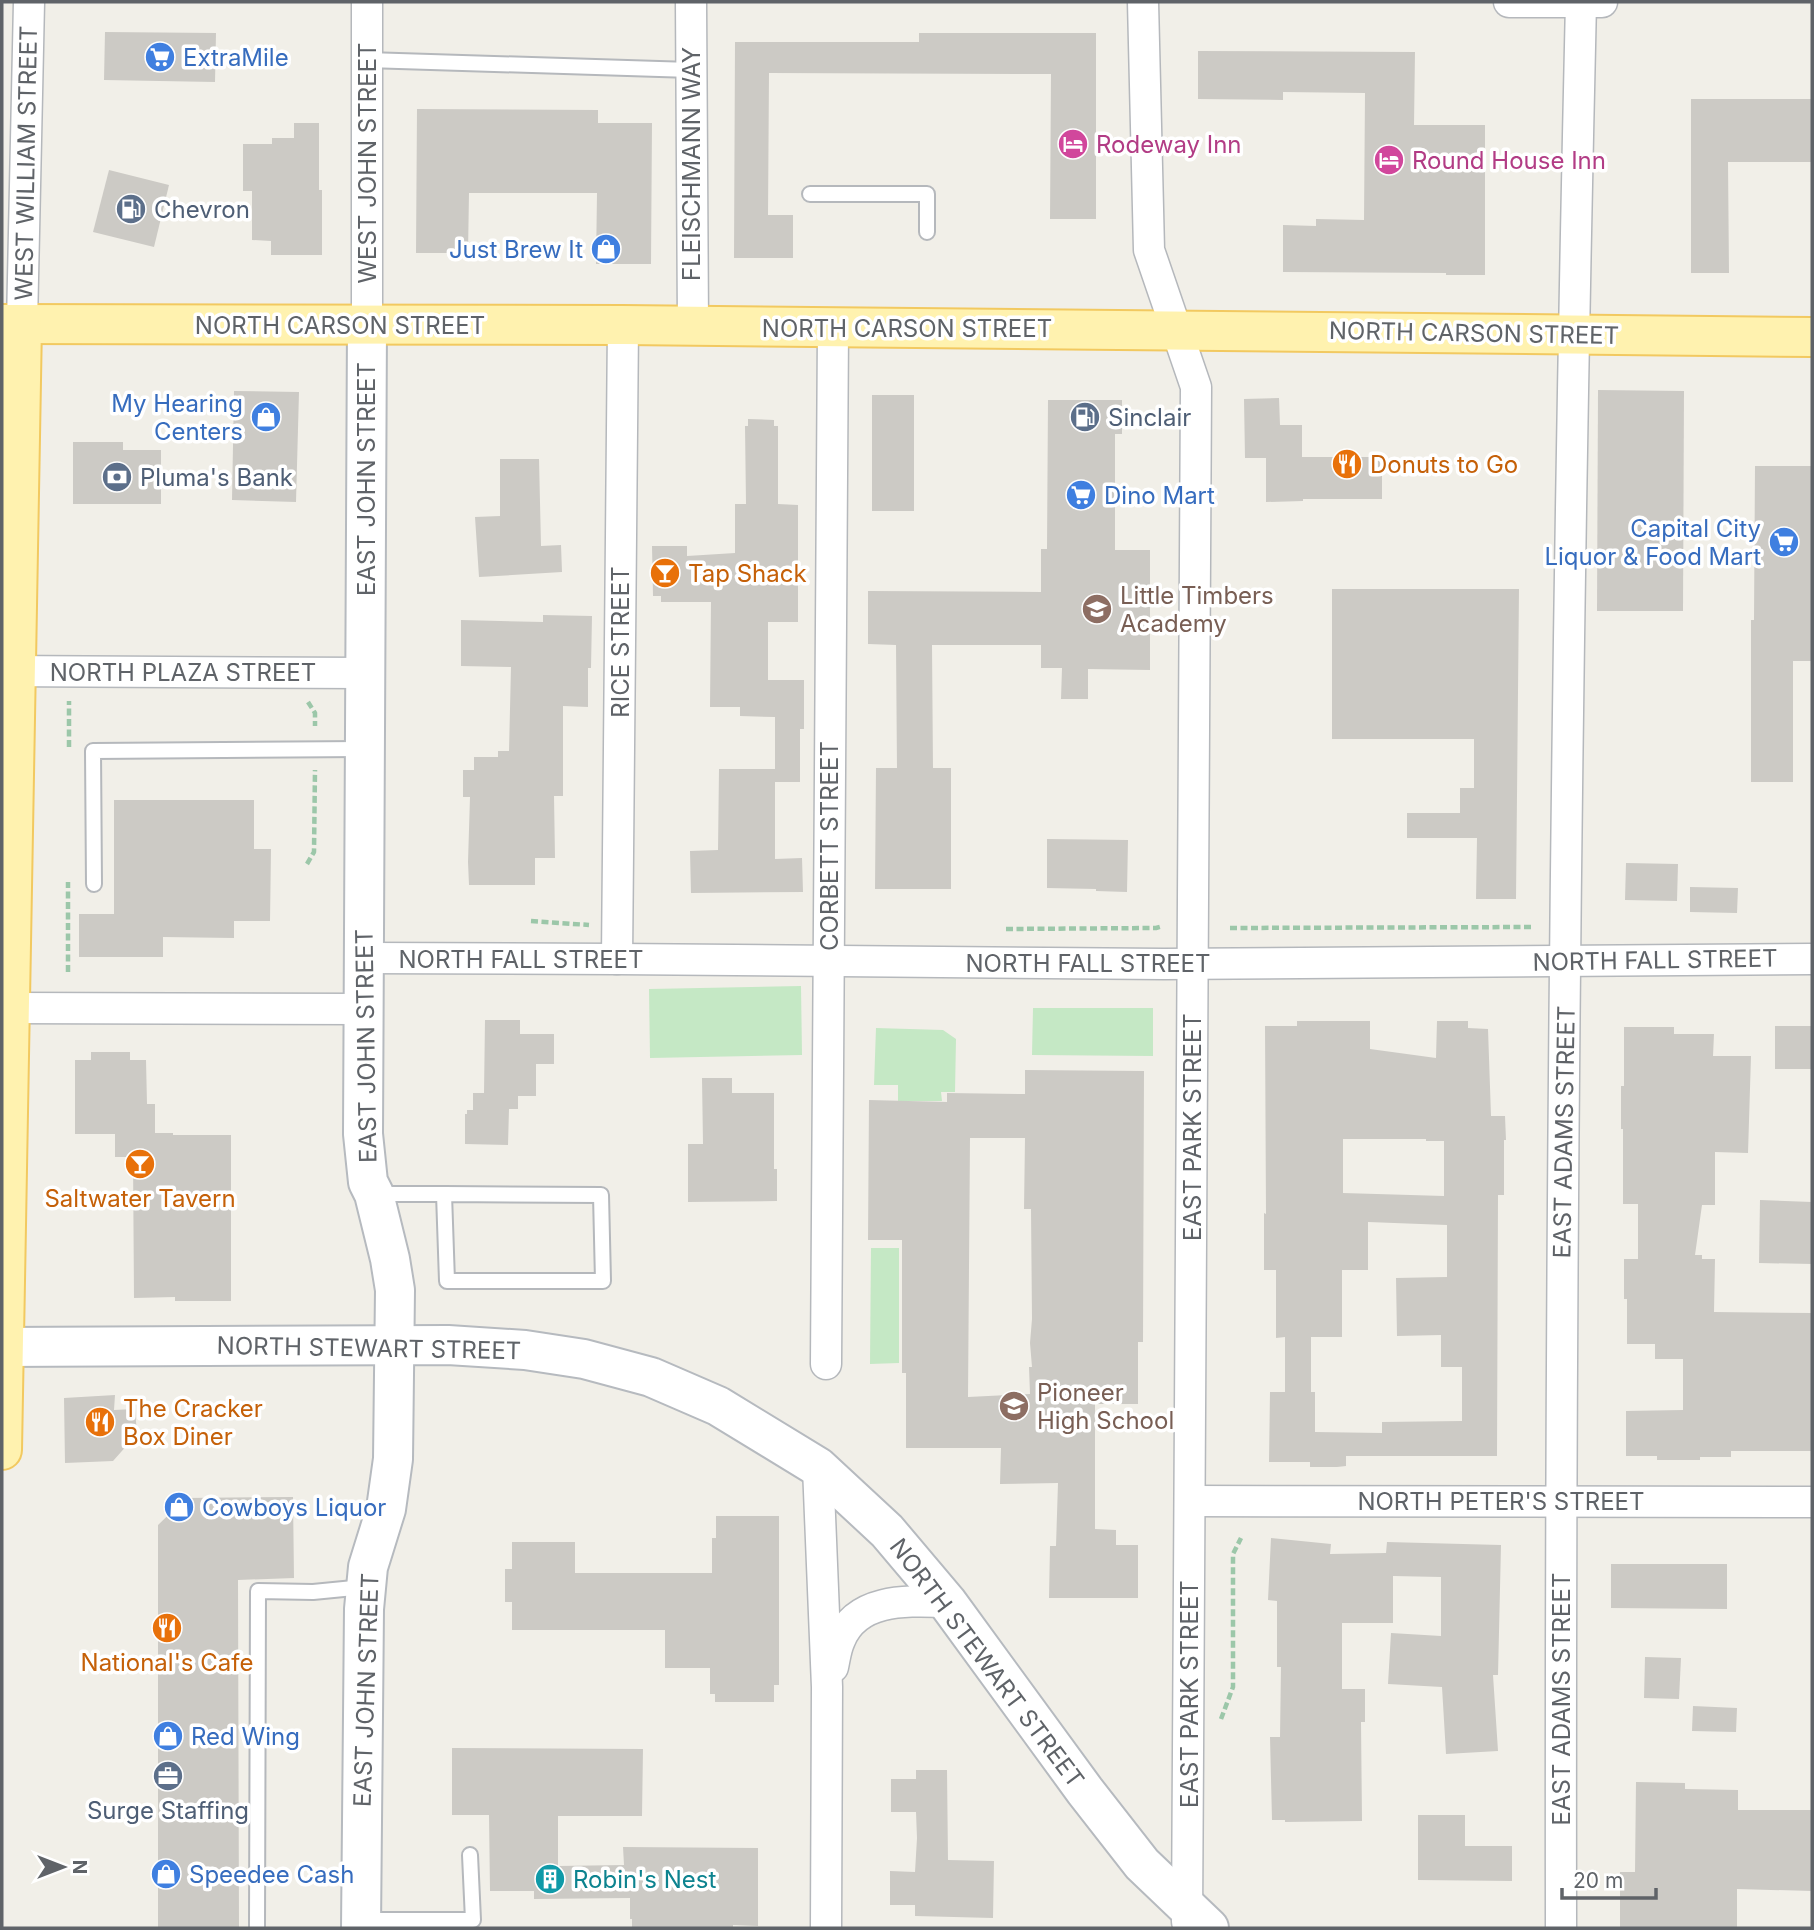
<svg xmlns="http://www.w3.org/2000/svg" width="1814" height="1930" font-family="Inter,sans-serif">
<rect width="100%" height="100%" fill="#f1efe8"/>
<g fill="#c5e8c5">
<path d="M 801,986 L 802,1055 L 650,1058 L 649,989 Z"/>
<path d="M 1033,1008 L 1153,1008 L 1153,1056 L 1032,1055 Z"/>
<path d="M 876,1028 L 943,1030 L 956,1039 L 955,1092 L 941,1092 L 942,1101 L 898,1101 L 898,1085 L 874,1085 Z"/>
<path d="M 871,1248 L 899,1248 L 899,1363 L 870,1364 Z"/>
</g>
<g fill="#cccac5" fill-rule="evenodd">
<path d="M 105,32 L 216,33 L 215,82 L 104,80 Z"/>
<path d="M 919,33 L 1096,33 L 1096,219 L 1050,219 L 1051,74 L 769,73 L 768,215 L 793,215 L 793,258 L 734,258 L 735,42 L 919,42 Z"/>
<path d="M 1198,51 L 1415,52 L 1414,125 L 1485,125 L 1485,275 L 1446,275 L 1446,273 L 1283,272 L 1283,225 L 1316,226 L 1316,219 L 1364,220 L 1365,93 L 1283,92 L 1283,100 L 1198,99 Z"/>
<path d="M 1691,99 L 1812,99 L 1812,162 L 1728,162 L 1729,273 L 1691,273 Z"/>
<path d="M 417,109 L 598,110 L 598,123 L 652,123 L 651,264 L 596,264 L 597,193 L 469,193 L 468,253 L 416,253 Z"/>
<path d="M 294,123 L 319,123 L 319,190 L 322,190 L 322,255 L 271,255 L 271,241 L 252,240 L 252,191 L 243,191 L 243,144 L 272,144 L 272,138 L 294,138 Z"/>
<path d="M 109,170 L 169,185 L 154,247 L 93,232 Z"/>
<path d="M 1598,390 L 1684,391 L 1683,611 L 1597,611 Z"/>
<path d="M 234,391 L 299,392 L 296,502 L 232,500 Z"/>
<rect x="872" y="395" width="42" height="116"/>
<path d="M 1279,398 L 1280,425 L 1302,425 L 1302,457 L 1382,457 L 1382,499 L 1303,499 L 1303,501 L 1266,502 L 1266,458 L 1245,458 L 1244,399 Z"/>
<path d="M 1048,400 L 1122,400 L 1122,434 L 1115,434 L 1115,550 L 1150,550 L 1150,670 L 1088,669 L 1088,699 L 1061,699 L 1062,668 L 1041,668 L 1041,645 L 932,645 L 933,768 L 951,768 L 951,889 L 875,889 L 876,768 L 897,768 L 896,645 L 868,644 L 868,591 L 1041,592 L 1041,549 L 1047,549 Z"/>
<path d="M 748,419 L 774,420 L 774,426 L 778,426 L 778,504 L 798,505 L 798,622 L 768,622 L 768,680 L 804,680 L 804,729 L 800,729 L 800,782 L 775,782 L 775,859 L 802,858 L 803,892 L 691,893 L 690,851 L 718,850 L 719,769 L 775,769 L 775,717 L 740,716 L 740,707 L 710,707 L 711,602 L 661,602 L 661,596 L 653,596 L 652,546 L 687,546 L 687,556 L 735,553 L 735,504 L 746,504 L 745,426 L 748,426 Z"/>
<path d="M 73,442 L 123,442 L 123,450 L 161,450 L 161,504 L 73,504 Z"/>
<path d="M 500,459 L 539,459 L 541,546 L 561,545 L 562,572 L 479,577 L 475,517 L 500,516 Z"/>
<path d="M 1755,466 L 1812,466 L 1812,661 L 1793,661 L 1793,782 L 1751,782 L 1751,620 L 1754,620 Z"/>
<path d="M 1332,589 L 1519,589 L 1516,899 L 1476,899 L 1477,838 L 1407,838 L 1407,813 L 1460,813 L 1460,788 L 1474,788 L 1474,739 L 1332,739 Z"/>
<path d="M 543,615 L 592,616 L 591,668 L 588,668 L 588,707 L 563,706 L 563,796 L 554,796 L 555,858 L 535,858 L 535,885 L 469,885 L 468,862 L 470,797 L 463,797 L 463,770 L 474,770 L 474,757 L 498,757 L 498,751 L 509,751 L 511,667 L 461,666 L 461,620 L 543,622 Z"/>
<path d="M 114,800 L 254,800 L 254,849 L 271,849 L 270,921 L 234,921 L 234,938 L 163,937 L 163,957 L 79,957 L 79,914 L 114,914 Z"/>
<path d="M 1047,839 L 1128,840 L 1127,892 L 1096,891 L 1096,889 L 1047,888 Z"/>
<path d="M 1626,863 L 1678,864 L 1677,901 L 1625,900 Z"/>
<path d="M 1690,887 L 1738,888 L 1737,913 L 1690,912 Z"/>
<path d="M 485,1020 L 520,1020 L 520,1034 L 554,1034 L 554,1064 L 536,1064 L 536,1096 L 518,1096 L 518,1109 L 509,1109 L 508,1145 L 465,1144 L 465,1114 L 467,1114 L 467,1110 L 473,1110 L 473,1093 L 484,1093 Z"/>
<path d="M 1297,1021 L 1370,1021 L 1370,1049 L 1436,1058 L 1437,1021 L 1468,1021 L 1468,1028 L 1488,1029 L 1491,1116 L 1505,1116 L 1506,1140 L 1504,1140 L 1504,1195 L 1498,1195 L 1497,1456 L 1346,1456 L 1346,1466 L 1337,1467 L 1310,1467 L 1310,1462 L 1269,1462 L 1270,1392 L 1285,1392 L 1285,1337 L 1276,1338 L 1276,1270 L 1264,1270 L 1264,1213 L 1266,1214 L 1265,1026 L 1297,1026 ZM 1343,1139 L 1426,1139 L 1426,1141 L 1444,1141 L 1444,1196 L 1343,1193 ZM 1368,1222 L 1447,1225 L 1447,1277 L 1396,1278 L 1397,1336 L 1441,1335 L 1441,1367 L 1462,1367 L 1462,1421 L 1382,1422 L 1382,1433 L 1315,1432 L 1315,1392 L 1311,1392 L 1311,1337 L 1342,1337 L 1342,1270 L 1368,1270 Z"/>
<rect x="1775" y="1026" width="37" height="43"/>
<path d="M 1624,1027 L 1674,1027 L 1674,1034 L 1714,1034 L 1713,1056 L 1751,1056 L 1748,1153 L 1715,1152 L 1715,1205 L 1702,1205 L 1695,1255 L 1702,1255 L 1702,1259 L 1715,1259 L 1714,1312 L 1812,1313 L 1812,1451 L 1731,1451 L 1731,1457 L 1700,1457 L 1700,1460 L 1657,1460 L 1657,1456 L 1626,1456 L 1626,1411 L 1683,1410 L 1683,1359 L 1655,1359 L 1655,1344 L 1627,1344 L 1627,1299 L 1624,1299 L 1624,1259 L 1638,1259 L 1638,1204 L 1623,1204 L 1623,1129 L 1621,1129 L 1621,1086 L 1624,1086 Z"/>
<path d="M 91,1052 L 130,1052 L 130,1060 L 146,1060 L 147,1104 L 155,1104 L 155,1133 L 173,1133 L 173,1135 L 231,1135 L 231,1301 L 175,1301 L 175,1297 L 134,1298 L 133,1157 L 115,1157 L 115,1134 L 75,1134 L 75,1060 L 91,1060 Z"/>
<path d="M 1025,1070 L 1144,1071 L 1143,1342 L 1138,1342 L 1138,1404 L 1095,1404 L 1095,1529 L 1116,1530 L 1116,1545 L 1138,1545 L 1138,1598 L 1049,1598 L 1050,1546 L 1056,1546 L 1058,1483 L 1000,1484 L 1001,1448 L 906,1448 L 906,1373 L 902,1373 L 902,1240 L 868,1240 L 869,1100 L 947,1102 L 947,1093 L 1025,1094 ZM 970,1138 L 1025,1138 L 1024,1209 L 1031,1209 L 1032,1319 L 1030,1343 L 1032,1367 L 1029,1367 L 1030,1394 L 968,1397 Z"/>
<path d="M 702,1078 L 732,1078 L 732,1093 L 774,1093 L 774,1169 L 777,1169 L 777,1201 L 688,1202 L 688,1144 L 703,1144 Z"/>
<path d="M 1760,1200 L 1812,1202 L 1812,1264 L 1759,1263 Z"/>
<path d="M 115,1395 L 114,1410 L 135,1409 L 137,1434 L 113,1461 L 65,1463 L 64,1398 Z"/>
<path d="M 293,1497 L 294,1578 L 238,1580 L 239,1928 L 158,1928 L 158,1525 L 186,1498 Z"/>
<path d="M 716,1516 L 779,1516 L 779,1685 L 774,1685 L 774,1702 L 715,1702 L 715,1694 L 710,1694 L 710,1668 L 665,1668 L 665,1630 L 512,1630 L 512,1602 L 505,1602 L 505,1569 L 512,1569 L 512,1542 L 575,1542 L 575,1573 L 712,1573 L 712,1538 L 716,1538 Z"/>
<path d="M 1271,1538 L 1331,1544 L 1330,1554 L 1386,1553 L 1387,1542 L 1501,1545 L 1498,1675 L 1493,1675 L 1498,1751 L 1446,1754 L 1442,1687 L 1388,1684 L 1391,1633 L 1441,1636 L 1441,1577 L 1393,1576 L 1393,1623 L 1342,1623 L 1342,1689 L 1365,1689 L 1365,1722 L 1361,1722 L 1362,1821 L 1285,1822 L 1285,1820 L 1272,1820 L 1270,1737 L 1280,1737 L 1281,1667 L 1277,1667 L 1277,1601 L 1268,1600 Z"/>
<path d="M 1611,1564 L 1727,1564 L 1727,1609 L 1611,1608 Z"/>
<path d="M 1645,1657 L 1681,1658 L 1679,1699 L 1644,1698 Z"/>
<path d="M 1693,1706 L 1737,1708 L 1736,1732 L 1692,1731 Z"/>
<path d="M 452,1748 L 643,1749 L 642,1816 L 558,1816 L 558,1866 L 624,1865 L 623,1847 L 758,1848 L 758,1926 L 733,1925 L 733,1928 L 632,1928 L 632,1919 L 630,1919 L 630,1898 L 534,1899 L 534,1891 L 490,1891 L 489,1815 L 452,1815 Z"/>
<path d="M 916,1770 L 947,1770 L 948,1860 L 994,1861 L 993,1918 L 915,1916 L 915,1905 L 890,1905 L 890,1871 L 915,1872 L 917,1838 L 916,1812 L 891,1812 L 891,1779 L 916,1779 Z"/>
<path d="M 1636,1782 L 1685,1783 L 1685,1789 L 1738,1790 L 1738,1810 L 1812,1810 L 1812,1891 L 1737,1889 L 1737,1928 L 1620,1928 L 1620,1872 L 1635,1872 Z"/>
<path d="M 1418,1815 L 1465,1815 L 1465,1846 L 1512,1846 L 1512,1881 L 1418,1880 Z"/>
</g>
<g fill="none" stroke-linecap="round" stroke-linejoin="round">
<g stroke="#b5b8bc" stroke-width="18">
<g id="lane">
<path d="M 367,60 L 691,70"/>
<path d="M 810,194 L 927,194 L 927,232"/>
<path d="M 94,884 L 93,751 L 363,749"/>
<path d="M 375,1194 L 444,1194 L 447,1281 L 603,1281 L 601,1195 L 444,1194"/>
<path d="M 363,1920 L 473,1920 L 470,1855"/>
<path d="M 257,1928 L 258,1591 L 313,1592 L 364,1587"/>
</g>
</g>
<g stroke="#b5b8bc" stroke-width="33">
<g id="street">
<path d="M 367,2 L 367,325"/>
<path d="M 691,2 L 693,326"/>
<path d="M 1143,2 L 1149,250 L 1196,387 L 1187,1922"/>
<path d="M 1509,2 L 1602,2"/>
<path d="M 22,324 L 29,2"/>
<path d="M 2,671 L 364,673"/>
<path d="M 364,958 L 617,959 L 1164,964 L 1812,959"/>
<path d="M 617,959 L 623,325"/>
<path d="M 10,1008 L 363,1009"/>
<path d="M 826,1364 L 833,328"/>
<path d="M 818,1467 L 827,1687 L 826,1928"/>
<path d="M 1190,1501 L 1812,1502"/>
<path d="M 833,1667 C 835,1658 836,1648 840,1640 C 857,1597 909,1601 947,1602"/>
<path d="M 1561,1928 C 1560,1286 1566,644 1581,2"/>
</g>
</g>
<g stroke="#b6babf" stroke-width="42">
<g id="secondary">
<path d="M 2,1347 L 448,1345 L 525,1350 L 584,1359 L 651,1377 L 718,1406 L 818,1467 L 887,1531 L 947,1602 L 1085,1791 L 1142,1864 L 1209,1928"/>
<path d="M 361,1928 L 364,1609 L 368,1567 L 386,1509 L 393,1459 L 395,1290 L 390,1259 L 374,1194 L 368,1182 L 363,1134 L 367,325"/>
</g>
</g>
<g stroke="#f2c960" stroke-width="42">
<g id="primary">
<path d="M 2,324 L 623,325 L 1812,337"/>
<path d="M 2,1450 L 22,324"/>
</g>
</g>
<g stroke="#9cc7a9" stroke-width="4.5" stroke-dasharray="7 3.5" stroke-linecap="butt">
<path d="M 308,702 L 315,713 L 315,726"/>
<path d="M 69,747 L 69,701"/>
<path d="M 307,864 L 314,852 L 315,770"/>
<path d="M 531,921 L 589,925"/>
<path d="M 1230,928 L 1534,927"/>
<path d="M 1006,929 L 1156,928 L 1163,926"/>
<path d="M 68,972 L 68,882"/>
<path d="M 1221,1719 L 1233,1687 L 1233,1554 L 1241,1538"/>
</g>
<use href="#lane" stroke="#fff" stroke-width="14"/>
<use href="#street" stroke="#fff" stroke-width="30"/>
<use href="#secondary" stroke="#fff" stroke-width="38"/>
<use href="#primary" stroke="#fff2af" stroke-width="38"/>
</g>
<defs>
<g id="supermarket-disc" transform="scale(1.575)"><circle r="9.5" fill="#3f7fe0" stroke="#fff"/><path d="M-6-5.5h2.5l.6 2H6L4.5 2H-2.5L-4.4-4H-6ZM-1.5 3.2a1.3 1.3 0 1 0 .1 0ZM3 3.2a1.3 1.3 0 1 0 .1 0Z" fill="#fff"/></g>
<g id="hotel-disc" transform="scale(1.575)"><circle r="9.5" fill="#d1479c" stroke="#fff"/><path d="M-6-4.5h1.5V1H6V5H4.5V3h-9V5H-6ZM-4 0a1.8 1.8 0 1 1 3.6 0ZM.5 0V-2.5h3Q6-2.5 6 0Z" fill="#fff"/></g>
<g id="fuel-disc" transform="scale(1.575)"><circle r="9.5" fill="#5c6f8a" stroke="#fff"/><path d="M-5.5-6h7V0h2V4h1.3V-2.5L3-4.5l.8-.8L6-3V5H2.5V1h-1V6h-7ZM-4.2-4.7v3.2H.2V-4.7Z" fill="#fff"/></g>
<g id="shop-disc" transform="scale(1.575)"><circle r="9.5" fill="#3f7fe0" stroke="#fff"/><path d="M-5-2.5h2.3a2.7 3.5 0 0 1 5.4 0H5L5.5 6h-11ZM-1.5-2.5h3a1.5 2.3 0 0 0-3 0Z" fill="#fff"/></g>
<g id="restaurant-disc" transform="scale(1.575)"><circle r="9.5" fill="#e8710a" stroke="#fff"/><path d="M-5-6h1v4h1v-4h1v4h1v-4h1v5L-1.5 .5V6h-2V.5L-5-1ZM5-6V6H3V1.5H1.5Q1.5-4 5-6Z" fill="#fff"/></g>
<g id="bank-disc" transform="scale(1.575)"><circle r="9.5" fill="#5c6f8a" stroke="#fff"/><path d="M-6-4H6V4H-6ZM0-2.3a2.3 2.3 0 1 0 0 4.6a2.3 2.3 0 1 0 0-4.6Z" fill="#fff"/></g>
<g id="bar-disc" transform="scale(1.575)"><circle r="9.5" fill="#e8710a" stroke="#fff"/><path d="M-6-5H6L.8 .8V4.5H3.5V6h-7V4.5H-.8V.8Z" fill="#fff"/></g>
<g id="school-disc" transform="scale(1.575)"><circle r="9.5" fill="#8d6e63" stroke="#fff"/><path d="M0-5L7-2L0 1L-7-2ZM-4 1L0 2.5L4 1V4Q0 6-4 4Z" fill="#fff"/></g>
<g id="office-disc" transform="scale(1.575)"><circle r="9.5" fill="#5c6f8a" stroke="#fff"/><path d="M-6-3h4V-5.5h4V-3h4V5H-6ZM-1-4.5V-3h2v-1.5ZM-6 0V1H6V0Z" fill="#fff"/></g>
<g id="building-disc" transform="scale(1.575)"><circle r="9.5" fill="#0f9aa8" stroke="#fff"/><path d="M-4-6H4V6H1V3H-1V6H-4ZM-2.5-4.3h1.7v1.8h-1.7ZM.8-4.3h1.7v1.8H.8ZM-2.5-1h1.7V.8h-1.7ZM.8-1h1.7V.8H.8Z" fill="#fff"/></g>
</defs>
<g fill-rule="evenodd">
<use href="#supermarket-disc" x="160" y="57"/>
<use href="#hotel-disc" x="1073" y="144"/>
<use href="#hotel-disc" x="1389" y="160"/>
<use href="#fuel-disc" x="131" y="209"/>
<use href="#shop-disc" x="606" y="249"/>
<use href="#shop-disc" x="266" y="417"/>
<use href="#fuel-disc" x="1085" y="417"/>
<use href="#restaurant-disc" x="1347" y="464"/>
<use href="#bank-disc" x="117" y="477"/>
<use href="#supermarket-disc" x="1081" y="495"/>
<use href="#supermarket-disc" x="1784" y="542"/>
<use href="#bar-disc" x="665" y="573"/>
<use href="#school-disc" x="1097" y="609"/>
<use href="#bar-disc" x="140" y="1164"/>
<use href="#school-disc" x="1014" y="1406"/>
<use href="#restaurant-disc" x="100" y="1422"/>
<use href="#shop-disc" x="179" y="1507"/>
<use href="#restaurant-disc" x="167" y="1628"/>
<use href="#shop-disc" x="168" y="1736"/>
<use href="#office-disc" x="168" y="1776"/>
<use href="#shop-disc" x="166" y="1874"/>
<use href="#building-disc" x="550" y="1879"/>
</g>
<g text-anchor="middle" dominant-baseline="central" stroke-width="7" stroke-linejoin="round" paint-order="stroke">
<g font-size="24" fill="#366cbe" stroke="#fff" text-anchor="start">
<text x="183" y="57">ExtraMile</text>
<text x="583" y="249" text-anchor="end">Just Brew It</text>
<text x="243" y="403" text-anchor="end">My Hearing<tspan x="243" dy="28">Centers</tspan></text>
<text x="1104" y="495">Dino Mart</text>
<text x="1761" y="528" text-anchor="end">Capital City<tspan x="1761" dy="28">Liquor &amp; Food Mart</tspan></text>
<text x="202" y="1507">Cowboys Liquor</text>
<text x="191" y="1736">Red Wing</text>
<text x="189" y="1874">Speedee Cash</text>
</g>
<g font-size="24" fill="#b23c85" stroke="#fff" text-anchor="start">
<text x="1096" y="144">Rodeway Inn</text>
<text x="1412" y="160">Round House Inn</text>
</g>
<g font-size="24" fill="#5f6368" stroke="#fff">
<text transform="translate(26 163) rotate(-89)">WEST WILLIAM STREET</text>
<text transform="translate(367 163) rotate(-90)">WEST JOHN STREET</text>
<text transform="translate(691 164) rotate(-90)">FLEISCHMANN WAY</text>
<text x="340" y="325">NORTH CARSON STREET</text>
<text x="907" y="328">NORTH CARSON STREET</text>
<text transform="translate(1474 333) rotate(1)">NORTH CARSON STREET</text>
<text transform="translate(366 479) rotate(-90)">EAST JOHN STREET</text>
<text transform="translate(620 642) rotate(-90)">RICE STREET</text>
<text x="183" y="672">NORTH PLAZA STREET</text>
<text transform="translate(829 846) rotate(-90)">CORBETT STREET</text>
<text x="521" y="959">NORTH FALL STREET</text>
<text transform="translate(1655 960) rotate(-1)">NORTH FALL STREET</text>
<text x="1088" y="963">NORTH FALL STREET</text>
<text transform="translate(366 1046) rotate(-91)">EAST JOHN STREET</text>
<text transform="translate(1192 1127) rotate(-90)">EAST PARK STREET</text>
<text transform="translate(1564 1132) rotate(-89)">EAST ADAMS STREET</text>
<text transform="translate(369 1348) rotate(1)">NORTH STEWART STREET</text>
<text x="1501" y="1501">NORTH PETER'S STREET</text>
<text transform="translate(987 1663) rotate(53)">NORTH STEWART STREET</text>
<text transform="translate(366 1690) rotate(-88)">EAST JOHN STREET</text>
<text transform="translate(1189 1694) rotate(-90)">EAST PARK STREET</text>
<text transform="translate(1561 1699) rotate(-90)">EAST ADAMS STREET</text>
</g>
<g font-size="24" fill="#4e5e75" stroke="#fff" text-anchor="start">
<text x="154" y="209">Chevron</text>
<text x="1108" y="417">Sinclair</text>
<text x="140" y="477">Pluma's Bank</text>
<text x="168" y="1810" text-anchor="middle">Surge Staffing</text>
</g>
<g font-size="24" fill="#c56008" stroke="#fff" text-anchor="start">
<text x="1370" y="464">Donuts to Go</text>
<text x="688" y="573">Tap Shack</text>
<text x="140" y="1198" text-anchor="middle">Saltwater Tavern</text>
<text x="123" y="1408">The Cracker<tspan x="123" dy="28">Box Diner</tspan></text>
<text x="167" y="1662" text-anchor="middle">National's Cafe</text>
</g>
<g font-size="24" fill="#785e54" stroke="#fff" text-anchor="start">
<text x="1120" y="595">Little Timbers<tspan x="1120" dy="28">Academy</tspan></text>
<text x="1037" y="1392">Pioneer<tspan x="1037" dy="28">High School</tspan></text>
</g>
<g font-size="24" fill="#0d838f" stroke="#fff" text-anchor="start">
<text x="573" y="1879">Robin's Nest</text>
</g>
</g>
<rect width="1814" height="1930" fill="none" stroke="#5f6368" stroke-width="7"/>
<g transform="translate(63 1867) rotate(90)" stroke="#ffffff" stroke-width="5" paint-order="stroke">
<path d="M0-5L12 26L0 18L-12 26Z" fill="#5f6368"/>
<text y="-10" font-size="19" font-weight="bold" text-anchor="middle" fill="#5f6368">N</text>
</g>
<path d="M1562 1888v10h94v-10" fill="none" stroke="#5f6368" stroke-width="3.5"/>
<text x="1573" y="1888" font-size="21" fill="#5f6368" stroke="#ffffff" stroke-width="5" paint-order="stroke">20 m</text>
</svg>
